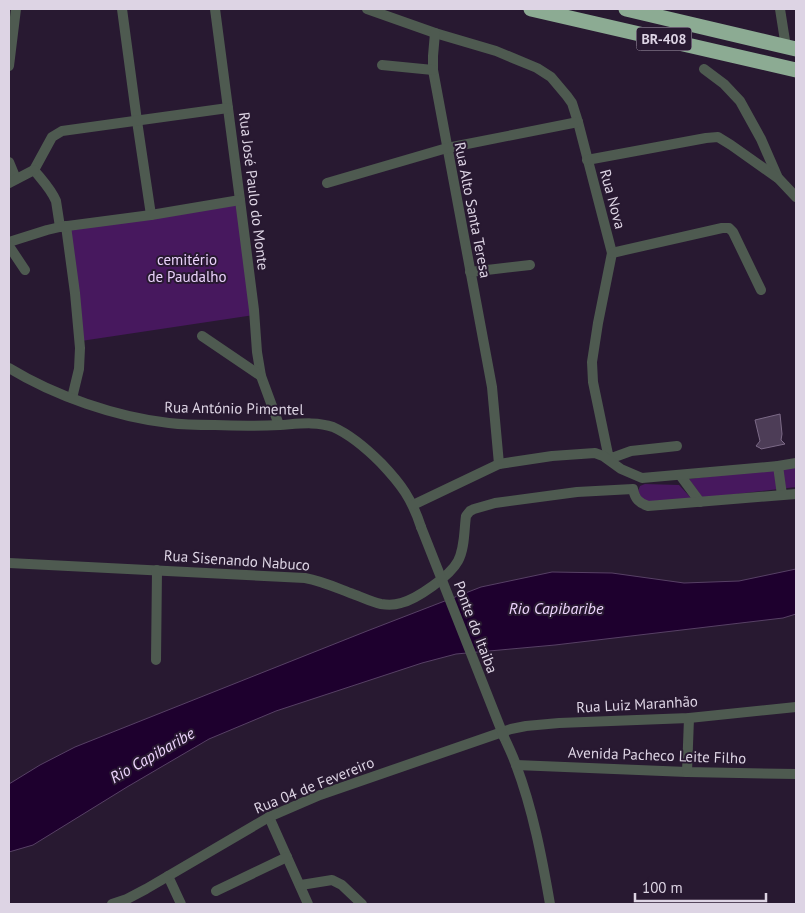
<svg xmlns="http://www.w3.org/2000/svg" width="805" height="913" font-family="'PT Sans',sans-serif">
<rect width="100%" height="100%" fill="#281931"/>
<g fill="#47185e">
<path d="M 240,201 L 254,315 L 81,341 L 68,229 Z"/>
<path d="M 796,466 L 796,487 L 703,498 L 689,479 Z"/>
<path d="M 645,484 L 679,485 L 691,498 L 649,506 L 643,501 L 638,491 L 640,486 Z"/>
</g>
<path fill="#1e002e" stroke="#574065" d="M 796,569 L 796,614 L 783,618 L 555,645 L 456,654 L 422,663 L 276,711 L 209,739 L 127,787 L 33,845 L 9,852 L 9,784 L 40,765 L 75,747 L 367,631 L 481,587 L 552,572 L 612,573 L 684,583 L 739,581 Z"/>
<path fill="#4d3d57" stroke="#7c6a87" d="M 780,414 L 782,434 L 781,440 L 785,444 L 761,449 L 760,448 L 756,446 L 760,441 L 755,420 Z"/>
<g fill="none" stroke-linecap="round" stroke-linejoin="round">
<g stroke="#4e5a50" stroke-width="10">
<path d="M 122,9 L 137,121 L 151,215"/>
<path d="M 215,9 L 240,200 L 254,310 L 257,352 L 261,376 L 279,425"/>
<path d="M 367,9 L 435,33 L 496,51 L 537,68 L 551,77 L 567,96 L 572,103 L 578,122 L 612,253 L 598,323 L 592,362 L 593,382 L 609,459 L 631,451 L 677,446"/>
<path d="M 780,9 L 786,47"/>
<path d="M 435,33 L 433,56 L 433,70 L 492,387 L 499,464"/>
<path d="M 382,65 L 433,70"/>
<path d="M 9,66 L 16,9"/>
<path d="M 704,69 L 724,84 L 740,101 L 761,139 L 778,178"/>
<path d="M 587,160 L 706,138 L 718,137 L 731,145 L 779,179 L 796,197"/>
<path d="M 9,162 L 16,179"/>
<path d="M 34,170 L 52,137 L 62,131 L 228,108"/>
<path d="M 34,170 C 42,180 51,189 56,201 L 60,227"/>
<path d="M 9,183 L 34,170"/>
<path d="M 327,183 L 447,148 L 578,122"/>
<path d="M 66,226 L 75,293 L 80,348 L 79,369 L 72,398"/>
<path d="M 9,242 L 47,230 L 60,227 L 151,215 L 240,200"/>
<path d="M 9,246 L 25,270"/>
<path d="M 612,253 L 722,228 L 729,228 L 733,232 L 761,290"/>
<path d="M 470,272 L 530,265"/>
<path d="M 202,336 L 261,376"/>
<path d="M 9,368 C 55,396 116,417 169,423 C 185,425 200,425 215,425 C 237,426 258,426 280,425 C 297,424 316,421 333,427 C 351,435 367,449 381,463 C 401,484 412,499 421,527"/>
<path d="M 778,466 L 782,495"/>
<path d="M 680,475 L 700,502"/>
<path d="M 413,505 L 499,464 L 552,456 L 595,453 L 603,456 L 621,469 L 642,478 L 778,466 L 796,463"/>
<path d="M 9,563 L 305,578 C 322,581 337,588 353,594 C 362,597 371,602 381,604 C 387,605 395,605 401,603 C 417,599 450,576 458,561 C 465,548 464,530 466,516 L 470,511 L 474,509 L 495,503 L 577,492 L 633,489 C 635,499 639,503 648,506 L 796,494"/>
<path d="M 156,660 L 157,570"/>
<path d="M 504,737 C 508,746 513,756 516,765 C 533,810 542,858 550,904"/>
<path d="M 516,765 L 687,772 L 796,774"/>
<path d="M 687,772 L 689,718"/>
<path d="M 269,817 L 308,904"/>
<path d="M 168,876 L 181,904"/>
<path d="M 301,885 L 332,880 L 342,885 L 362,904"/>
<path d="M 216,891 L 287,857"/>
<path d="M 112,904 L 127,899 L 146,889 L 269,817 L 320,795 L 511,729 L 526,726 L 559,723 L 689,718 L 796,707"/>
</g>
<g stroke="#8cab93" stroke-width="15">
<path d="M 531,9 L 796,70"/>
<path d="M 626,9 L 796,49"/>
</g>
<path stroke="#4e5a50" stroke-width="10" d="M 421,527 L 504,737"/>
</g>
<g text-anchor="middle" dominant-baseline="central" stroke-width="4" stroke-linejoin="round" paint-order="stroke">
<rect fill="#281931" stroke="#a79cae" stroke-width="1" x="636.5" y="27.5" width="55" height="23" rx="4"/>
<g font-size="14" font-weight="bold" fill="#ddd4e4">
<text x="664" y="39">BR-408</text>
</g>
<g font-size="15" fill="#ddd4e4" stroke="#281931">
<text transform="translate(254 191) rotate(83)">Rua José Paulo do Monte</text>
<text transform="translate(613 199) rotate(75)">Rua Nova</text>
<text transform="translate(473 210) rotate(79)">Rua Alto Santa Teresa</text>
<text transform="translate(234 408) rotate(1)">Rua António Pimentel</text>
<text transform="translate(237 560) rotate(4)">Rua Sisenando Nabuco</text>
<text transform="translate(476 627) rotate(69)">Ponte do Itaiba</text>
<text transform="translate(637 704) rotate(-3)">Rua Luiz Maranhão</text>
<text transform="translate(657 755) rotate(2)">Avenida Pacheco Leite Filho</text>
<text transform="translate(314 785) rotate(-22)">Rua 04 de Fevereiro</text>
</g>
<g font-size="15" fill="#ead2fb" stroke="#281931">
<text x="187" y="259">cemitério<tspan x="187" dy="17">de Paudalho</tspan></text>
</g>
<g font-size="16" font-style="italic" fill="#edd4fd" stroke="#281931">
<text x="556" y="608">Rio Capibaribe</text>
<text transform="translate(152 755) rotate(-30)">Rio Capibaribe</text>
</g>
</g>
<rect width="805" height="913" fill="none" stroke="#ddd4e4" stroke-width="20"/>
<path d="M635 893v8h131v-8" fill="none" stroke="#ddd4e4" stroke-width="2.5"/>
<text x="642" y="893" font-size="15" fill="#ddd4e4" stroke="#281931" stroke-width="4" paint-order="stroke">100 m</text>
</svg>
